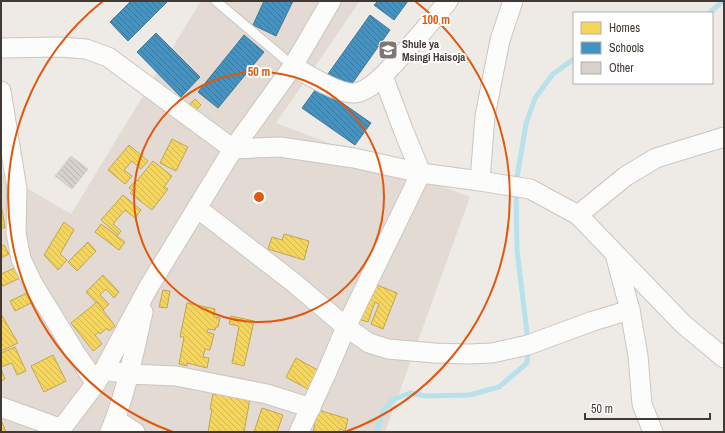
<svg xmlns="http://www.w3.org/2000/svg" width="725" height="433" font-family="'Archivo Narrow',sans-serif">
<defs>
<pattern id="homes-back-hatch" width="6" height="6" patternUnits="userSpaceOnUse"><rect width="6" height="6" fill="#f6d55c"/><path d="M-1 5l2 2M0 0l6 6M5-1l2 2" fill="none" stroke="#d4b850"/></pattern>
<pattern id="schools-back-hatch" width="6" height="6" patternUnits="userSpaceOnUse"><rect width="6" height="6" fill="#4393c3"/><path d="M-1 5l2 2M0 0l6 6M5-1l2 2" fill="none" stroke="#3a799f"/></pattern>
<pattern id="building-back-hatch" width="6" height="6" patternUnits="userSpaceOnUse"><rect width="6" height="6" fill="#d6d1cd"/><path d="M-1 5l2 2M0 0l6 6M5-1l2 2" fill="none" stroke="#b9b4b0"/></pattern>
</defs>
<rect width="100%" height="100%" fill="#eeeae6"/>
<path fill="#e2dad3" d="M 201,1 L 360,1 L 276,123 L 470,197 L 385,432 L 1,432 L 1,173 L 71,214 Z"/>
<g fill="url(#homes-back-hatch)" stroke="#c0a650">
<path d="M 195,99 L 201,105 L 196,110 L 190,104 Z"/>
<path d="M 172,139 L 188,147 L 176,171 L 160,163 Z"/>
<path d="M 129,145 L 148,161 L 141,169 L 132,161 L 124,170 L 132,176 L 125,184 L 108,170 Z"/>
<path d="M 153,161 L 172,176 L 164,187 L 168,189 L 152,210 L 130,193 L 133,190 L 129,188 L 136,180 L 137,181 Z"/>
<path d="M 123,195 L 141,210 L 135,218 L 125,210 L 113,224 L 121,231 L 118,235 L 101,220 Z"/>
<path d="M 1,203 L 5,228 L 1,228 Z"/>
<path d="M 64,222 L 74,230 L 60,254 L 67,260 L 58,270 L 44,255 Z"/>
<path d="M 101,224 L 125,242 L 119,250 L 95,232 Z"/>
<path d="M 284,234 L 309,241 L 304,260 L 268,249 L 272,237 L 282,240 Z"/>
<path d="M 88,242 L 96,251 L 77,271 L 68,262 Z"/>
<path d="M 4,245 L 9,254 L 1,258 L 1,246 Z"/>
<path d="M 17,267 L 22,277 L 3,286 L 1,282 L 1,274 Z"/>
<path d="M 103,275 L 119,292 L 114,298 L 106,289 L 100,295 L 109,304 L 103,310 L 86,292 Z"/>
<path d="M 372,283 L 397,293 L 383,329 L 371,324 L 379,304 L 375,302 L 368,322 L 358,319 Z"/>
<path d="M 163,290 L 170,291 L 167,308 L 159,307 Z"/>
<path d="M 29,292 L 33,302 L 15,311 L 10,301 Z"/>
<path d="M 97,302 L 115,326 L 109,331 L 107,328 L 100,334 L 99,332 L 95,335 L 102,344 L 93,351 L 71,323 Z"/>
<path d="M 187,303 L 215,309 L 214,317 L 220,318 L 218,327 L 216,327 L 215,330 L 208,329 L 207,332 L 214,334 L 210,350 L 205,349 L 203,357 L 209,358 L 207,368 L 187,363 L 187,366 L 179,364 L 184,337 L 180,337 Z"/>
<path d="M 1,314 L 18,343 L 1,351 Z"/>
<path d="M 231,316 L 254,321 L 244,366 L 232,363 L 239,326 L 229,324 Z"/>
<path d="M 15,347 L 26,371 L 17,375 L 12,363 L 1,367 L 1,353 Z"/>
<path d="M 53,355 L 66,381 L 44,392 L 31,366 Z"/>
<path d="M 296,358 L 321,372 L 311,391 L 286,377 Z"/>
<path d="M 1,369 L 5,379 L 1,381 Z"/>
<path d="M 218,389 L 250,399 L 244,432 L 208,432 L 212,409 L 210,409 L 213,394 L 217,394 Z"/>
<path d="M 262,408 L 283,415 L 277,432 L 254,432 Z"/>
<path d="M 315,409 L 348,419 L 345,431 L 340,429 L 339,432 L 313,432 L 315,425 L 310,424 Z"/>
<path d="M 1,420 L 6,432 L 1,432 Z"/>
</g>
<g fill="url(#schools-back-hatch)" stroke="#437898">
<path d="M 131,1 L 168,1 L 128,41 L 110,22 Z"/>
<path d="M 264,1 L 293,1 L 276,36 L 253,25 Z"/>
<path d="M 378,1 L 408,1 L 394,20 L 374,5 Z"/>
<path d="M 370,15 L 390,30 L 349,88 L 328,74 Z"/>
<path d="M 156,33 L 200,77 L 181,97 L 137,52 Z"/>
<path d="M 244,35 L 264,52 L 218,108 L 198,92 Z"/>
<path d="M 318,86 L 371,123 L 355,145 L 302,108 Z"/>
</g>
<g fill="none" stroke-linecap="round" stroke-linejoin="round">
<g stroke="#b7e1eb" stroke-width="5">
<path d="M 709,13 L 723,1"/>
<path d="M 516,183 L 526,124 L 535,98 L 553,74 L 574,59"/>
<path d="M 516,191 L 517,250 L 528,341"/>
<path d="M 377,432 L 379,422 L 383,411 L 392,400 L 410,393 L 426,396 L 469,395 L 499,387 L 527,363 L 528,349"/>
</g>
</g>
<path fill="url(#building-back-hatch)" stroke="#d6d0cc" d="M 71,156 L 88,169 L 72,189 L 55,176 Z"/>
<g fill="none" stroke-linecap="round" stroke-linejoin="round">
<g stroke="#cac6c2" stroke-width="11">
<path id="service" d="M 216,1 L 293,66"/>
</g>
<g stroke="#cac6c2" stroke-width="21">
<g id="minor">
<path d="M 1,48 L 60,47 L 86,49 L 108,57 L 233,149 L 280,147 L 354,158 L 421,173 L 480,181 L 530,189 L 578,215 L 683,324 L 724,358"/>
<path d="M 293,66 C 306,74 340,95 355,93 C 372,91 391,67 402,55 C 418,37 433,20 448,1"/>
<path d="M 1,91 L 17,189 L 16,233 L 21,259 L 33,284 L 76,354 L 96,383"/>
<path d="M 480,181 L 485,116 L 500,40 L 513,1"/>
<path d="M 197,208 L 293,282 L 346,327 L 369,343 L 388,349 L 435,353 L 469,354 L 492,353 L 528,345 L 593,321 L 630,310"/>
<path d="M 578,215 L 626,176 L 656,158 L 724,137"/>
<path d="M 615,254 L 630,310 L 638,356 L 642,404 L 653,432"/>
<path d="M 104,370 L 129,374 L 176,376 L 267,394 L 311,408"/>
<path d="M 1,407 L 62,429"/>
<path d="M 116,420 L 135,432"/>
<path d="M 59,432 L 96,383 L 104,370 L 148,288 L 197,208 L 233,149 L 293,66 L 331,1"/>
<path d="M 110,432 C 126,394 134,352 143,312"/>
<path d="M 299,432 L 326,374 L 346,327 L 421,173 L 404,132 L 383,76"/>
</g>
</g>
<use href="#service" stroke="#fcfcfb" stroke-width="9"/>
<use href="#minor" stroke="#fcfcfb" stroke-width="19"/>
</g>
<g fill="none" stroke="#e0570e" stroke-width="2">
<circle cx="259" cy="197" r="125"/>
<path d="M173 432A250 250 0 0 1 103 1M415 1A250 250 0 0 1 345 432"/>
</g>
<defs>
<g id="school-square" transform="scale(1)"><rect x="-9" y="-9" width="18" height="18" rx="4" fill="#7e7772" stroke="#fff"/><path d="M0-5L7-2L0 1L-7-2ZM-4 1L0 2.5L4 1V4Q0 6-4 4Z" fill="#fff"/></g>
</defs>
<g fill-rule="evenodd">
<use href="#school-square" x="388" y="50"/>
</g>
<g text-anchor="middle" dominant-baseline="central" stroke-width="4" stroke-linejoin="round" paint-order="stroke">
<g font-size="11" font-weight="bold" fill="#423933" stroke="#fff" text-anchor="start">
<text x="402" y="44">Shule ya<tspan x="402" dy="13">Msingi Haisoja</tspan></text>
</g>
</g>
<circle cx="259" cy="197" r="6" fill="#e0570e" stroke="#fff" stroke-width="2"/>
<g font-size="12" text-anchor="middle" font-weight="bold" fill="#e0570e" stroke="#fff" stroke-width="4" stroke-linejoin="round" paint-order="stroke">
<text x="436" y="24">100 m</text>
<text x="259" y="76">50 m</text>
</g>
<rect width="725" height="433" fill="none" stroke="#423933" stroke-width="4"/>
<rect x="573" y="12" width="140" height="72" fill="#ffffff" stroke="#b3b0ad"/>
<rect x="581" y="22" width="20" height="12" fill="#f6d55c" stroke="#b3b0ad"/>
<text x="609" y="32" font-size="12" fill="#423933">Homes</text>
<rect x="581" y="42" width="20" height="12" fill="#4393c3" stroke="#b3b0ad"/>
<text x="609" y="52" font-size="12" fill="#423933">Schools</text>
<rect x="581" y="62" width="20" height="12" fill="#d6d1cd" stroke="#b3b0ad"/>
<text x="609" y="72" font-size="12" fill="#423933">Other</text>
<path d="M585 413v6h125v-6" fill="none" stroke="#423933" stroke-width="2"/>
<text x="591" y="413" font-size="12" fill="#423933" stroke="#ffffff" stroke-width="3" paint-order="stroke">50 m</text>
</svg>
